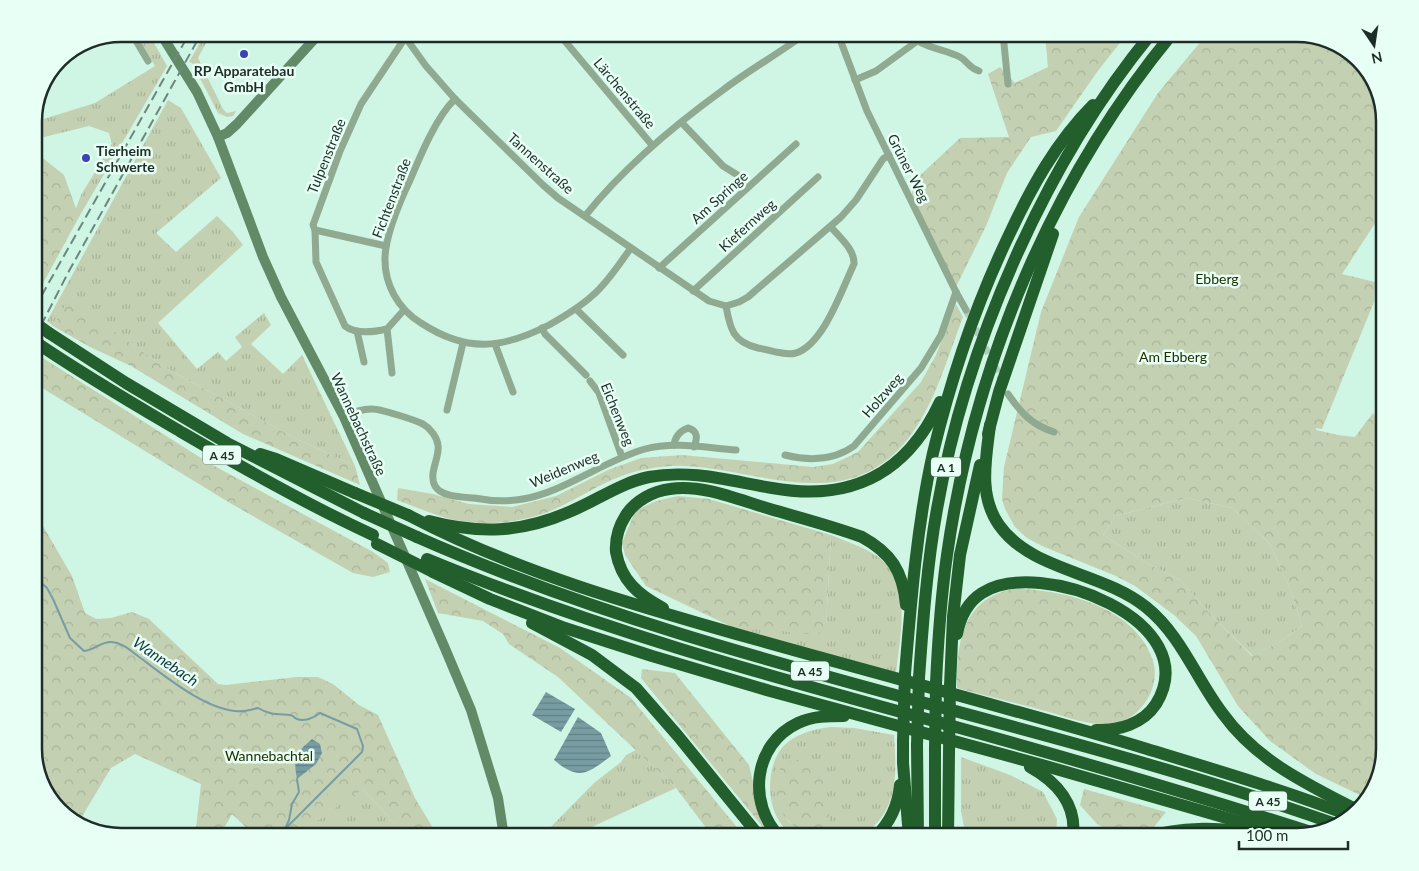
<svg xmlns="http://www.w3.org/2000/svg" width="1419" height="871" font-family="Lato,sans-serif">
<style>
.grass{fill:url(#grass-tufts)}
.forest{fill:url(#forest-crowns);fill-rule:evenodd}
.water{fill:url(#water-rules)}
.lines{fill:none;stroke-linecap:round;stroke-linejoin:round}
.stream{stroke:#779da3;stroke-width:2}
.street-tunnel{stroke:#accdbf;stroke-width:7;stroke-dasharray:7 3.5;stroke-linecap:butt}
.street{stroke:#90aa91;stroke-width:7}
.secondary{stroke:#638a66;stroke-width:10}
.highway{stroke:#225f2c;stroke-width:12}
.rail{stroke:#6d877c;stroke-width:2;stroke-dasharray:10 5;stroke-linecap:butt}
.highway-bridge{stroke:#225f2c;stroke-width:12}
.poi-dot{fill:#3944b7;stroke:#e8fff5;stroke-width:2}
.labels{text-anchor:middle;dominant-baseline:central;stroke-width:5;stroke-linejoin:round;paint-order:stroke}
.shield{fill:#e8fff5;stroke:#5b6c65;stroke-width:1}
.shield-label{font-size:12px;font-weight:bold;fill:#1e2d27}
.poi-label{font-size:14px;font-weight:bold;fill:#1e2d27;stroke:#e8fff5}
.street-label{font-size:14px;fill:#1e2d27;stroke:#e8fff5}
.park-label{font-size:14px;fill:#212f00;stroke:#e8fff5}
.water-label{font-size:15px;font-style:italic;fill:#0f363c;stroke:#e8fff5}
.rim{fill:none;stroke:#1e2d27;stroke-width:2.5}
</style>
<defs>
<pattern id="grass-tufts" width="24" height="20" patternUnits="userSpaceOnUse" patternTransform="scale(1.25)"><rect width="24" height="20" fill="#c4d0b2"/><path d="M3 7l-1-3M5 7V3M7 7l1-3M15 17l-1-3M17 17v-4M19 17l1-3" fill="none" stroke="#a8b399"/></pattern>
<pattern id="forest-crowns" width="20" height="18" patternUnits="userSpaceOnUse" patternTransform="scale(1.25)"><rect width="20" height="18" fill="#c4d0b2"/><path d="M2 6a3 3 0 1 1 6 0M12 15a3 3 0 1 1 6 0" fill="none" stroke="#a8b399"/></pattern>
<pattern id="water-rules" width="6" height="5" patternUnits="userSpaceOnUse" patternTransform="scale(1.25)"><rect width="6" height="5" fill="#779da3"/><path d="M0 2.5h6" fill="none" stroke="#618085"/></pattern>
</defs>
<rect width="100%" height="100%" fill="#cff5e5"/>
<g class="grass">
<polygon points="136,34 149,34 167,66 79,217 75,211 81,195 112,144 109,133 89,126 36,139 34,137 34,122 95,103 155,66"/>
<polygon points="205,34 211,34 198,58 223,109 227,113 236,111 233,116 227,117 218,113 192,63 189,62"/>
<polygon points="168,100 181,108 221,178 156,233 176,252 217,216 233,232 243,245 158,323 197,369 218,352 226,361 242,347 235,337 264,313 271,325 251,344 283,374 302,355 355,466 295,438 164,367 69,300 53,326 47,321"/>
<polygon points="1186,498 1233,508 1270,544 1291,591 1302,626 1279,642 1253,656 1216,620 1180,580 1147,563 1103,535 1115,516"/>
<path d="M831,535C845,541 864,547 877,556C913,582 900,635 896,673L730,626H826Z"/>
<path d="M831,727L854,728L894,735C896,768 899,801 874,826C870,830 865,836 859,837C849,839 837,837 828,837L831,832L778,801L788,821L807,837C765,837 759,764 788,742C801,732 816,729 831,727Z"/>
<polygon points="237,744 363,789 407,837 303,837 299,834"/>
<polygon points="636,750 676,788 579,833 563,837 536,837 543,835 594,783 621,762 626,755"/>
<polygon points="961,757 1010,775 1043,792 1057,819 1056,837 966,837 961,811"/>
</g>
<g class="forest">
<polygon points="1045,34 1127,34 1097,72 1056,131 1031,137 1007,173 986,226 956,287 912,195 913,182 960,138 1009,137 988,74 1000,67 1015,83 1048,67"/>
<path d="M1207,34H1298L1342,46L1373,77L1385,116V208L1342,274L1375,282L1374,302L1322,429L1316,428V430L1338,435L1355,437L1373,413L1385,428V750L1373,794L1368,799L1316,774L1270,741L1238,706L1196,636L1174,615L1135,586L1116,576L1042,546L1027,538L1015,527L1005,509L1002,499L1004,467L1041,312L1079,217L1158,93ZM1186,498L1233,508L1270,544L1291,591L1302,626L1279,642L1252,656L1216,620L1180,580L1147,563L1103,535L1115,516Z"/>
<polygon points="34,151 64,175 79,217 34,300"/>
<polygon points="69,299 164,367 295,438 355,466 360,485 243,434 131,366 90,347 53,326"/>
<path d="M956,304L963,317C942,371 926,442 870,471C813,500 744,468 684,466C661,465 636,470 614,479C588,490 564,508 536,516C508,524 475,526 446,518C430,513 413,506 397,500L398,488L433,494L469,504L512,507L556,496L608,470L641,458L682,455L813,467L833,464L858,452L921,382L936,355Z"/>
<polygon points="35,353 209,463 373,552 388,563 390,572 373,577 353,573 230,503 34,383"/>
<polygon points="678,496 709,499 831,535 826,626 817,635 730,626 646,586 625,555 622,543 635,511 656,501"/>
<polygon points="34,520 43,526 72,576 85,613 96,619 111,618 132,612 149,619 218,684 226,685 297,677 318,677 333,684 359,705 378,715 415,798 436,833 443,837 407,837 363,789 347,800 333,783 325,791 338,806 299,834 303,837 256,837 232,814 219,837 195,837 201,784 135,754 111,768 77,825 46,794 34,755"/>
<polygon points="425,579 560,648 631,698 745,837 713,837 676,788 558,677 509,644 503,634 483,621 438,613"/>
<path d="M1014,589C1063,589 1134,607 1152,658C1157,671 1155,686 1148,698C1141,711 1127,722 1112,724C1091,726 1069,718 1049,712C1019,704 988,696 957,688C956,644 963,597 1014,589Z"/>
<polygon points="642,669 675,673 749,765 761,816 776,837 771,837 641,678"/>
<path d="M802,759L824,768L831,832L828,837H807C791,825 772,807 775,785C776,777 780,769 783,762Z"/>
<polygon points="1084,789 1166,812 1154,827 1126,837 1120,837 1097,824 1080,805"/>
</g>
<g class="water">
<polygon points="546,692 575,709 561,732 532,715"/>
<path d="M578,717L601,733L611,756C587,774 579,781 554,760Z"/>
<path d="M312,739L320,744L322,753L316,764L297,779C293,757 295,754 312,739Z"/>
</g>
<g class="lines">
<g class="stream">
<path d="M34,572L37,579L47,588L53,599L70,638L84,651C95,650 101,641 112,642C124,643 133,653 142,659C166,677 211,714 243,711C248,711 253,709 258,708C270,715 276,714 290,715C295,716 292,717 297,719C304,722 314,718 320,713L357,729L363,746L362,752L282,832L287,837"/>
<polyline points="285,829 289,820 292,804 299,792 297,779"/>
</g>
<polyline class="street-tunnel" points="966,310 1003,382"/>
<g class="street">
<polyline points="132,34 148,61"/>
<polyline points="403,34 426,66 455,99 543,185 558,198 709,301 726,306 739,302 748,297 841,217 856,200 883,159 889,155"/>
<polyline points="559,34 652,145"/>
<polyline points="838,34 867,111 956,292 966,310"/>
<polyline points="1003,34 1008,84"/>
<path d="M918,41C931,49 947,50 960,57C969,62 967,67 979,71"/>
<polyline points="855,80 876,71 927,34"/>
<path d="M455,99C437,116 421,154 411,178C401,199 386,234 385,257C384,284 398,309 421,323C467,353 502,349 549,325C565,316 580,307 593,295C608,282 619,264 631,248"/>
<polyline points="682,123 723,166 739,176"/>
<path d="M585,216C624,167 672,127 723,90C749,70 778,54 805,34"/>
<path d="M315,230L316,262L345,326C355,334 374,332 387,329L404,310"/>
<polyline points="386,246 315,230 313,225 340,151 361,104 405,38 410,34"/>
<polyline points="659,268 796,144"/>
<polyline points="693,291 818,177"/>
<path d="M726,306C730,329 733,342 758,348C770,350 785,356 796,353C824,344 842,289 854,264C855,250 840,238 831,227"/>
<polyline points="576,309 623,355"/>
<polyline points="542,328 545,334 586,375"/>
<polyline points="387,329 392,373"/>
<polyline points="357,331 364,362"/>
<polyline points="495,344 513,392"/>
<polyline points="590,381 599,393 622,457"/>
<path d="M1008,394C1021,413 1032,425 1054,432"/>
<polyline points="447,410 463,343"/>
<path d="M344,417C353,412 362,409 372,409C381,409 415,420 423,424C430,428 437,437 438,445C440,458 428,473 435,486C441,497 463,497 474,498C490,501 506,502 523,499C564,492 603,461 645,449C674,441 707,448 736,450"/>
<path d="M674,445C675,437 680,431 688,428C699,431 697,439 694,447"/>
<path d="M785,455C809,461 833,461 854,446L921,368L941,335L956,292"/>
</g>
<g class="secondary">
<polyline points="161,34 197,92 218,137 263,257 281,297 344,417 444,646 471,710 498,798 504,837"/>
<polyline points="218,137 227,133 237,124 319,34"/>
</g>
<g class="highway">
<polyline points="49,333 126,383 227,443 364,513"/>
<path d="M34,341C82,374 132,403 183,433C245,469 308,505 373,535"/>
<path d="M990,425C986,459 978,495 999,525C1031,571 1103,572 1146,607C1182,636 1196,679 1223,714C1257,761 1307,784 1357,810"/>
<polyline points="988,434 999,392 1053,234"/>
<polyline points="260,454 276,459 355,493"/>
<path d="M408,515C516,572 637,606 754,639C885,676 1017,710 1147,749C1216,770 1284,790 1351,816"/>
<path d="M429,521C479,534 521,533 569,512C596,501 620,483 649,477C691,469 730,481 772,488C850,502 906,475 940,402"/>
<path d="M417,537C713,668 1037,717 1341,826"/>
<path d="M427,559C598,630 777,678 956,727C1076,760 1195,795 1314,833"/>
<polyline points="433,572 490,599 565,628 652,656 770,691 1042,765 1293,837"/>
<path d="M663,608C638,595 621,580 616,552C615,539 619,526 626,515C635,501 653,491 670,489C703,484 739,500 770,509C801,518 832,526 862,537C891,553 903,571 906,605"/>
<polyline points="532,623 592,655 636,688 678,736 760,837"/>
<path d="M957,634C960,618 968,602 982,593C1039,556 1207,621 1156,704C1143,724 1118,731 1096,730"/>
<path d="M905,674C911,601 917,525 933,453C951,378 976,304 1009,235C1031,188 1056,142 1093,105"/>
<path d="M919,678C923,621 927,565 937,509C966,345 1045,163 1151,34"/>
<path d="M936,683C938,640 941,597 947,555C974,366 1051,181 1172,34"/>
<polyline points="950,686 953,617 960,555 980,465"/>
<polyline points="903,741 903,763 909,837"/>
<polyline points="917,745 918,837"/>
<polyline points="935,749 935,837"/>
<path d="M1030,767C1057,782 1077,805 1073,837"/>
<path d="M780,837C747,804 753,744 798,723C813,716 828,716 844,716"/>
<path d="M875,837C890,823 898,805 900,785"/>
<polyline points="948,837 949,753"/>
<path d="M1145,837C1184,826 1214,828 1253,832"/>
</g>
<g class="rail">
<polyline points="34,309 189,34"/>
<polyline points="34,339 69,271 201,34"/>
</g>
<g class="highway-bridge">
<polyline points="34,322 49,333"/>
<polyline points="355,493 408,515"/>
<polyline points="364,513 417,537"/>
<polyline points="377,544 433,572"/>
<polyline points="903,741 905,674"/>
<polyline points="917,745 919,678"/>
<polyline points="935,749 936,683"/>
<polyline points="949,753 950,686"/>
</g>
</g>
<g class="poi-dot">
<circle cx="244" cy="54" r="5"/>
<circle cx="86" cy="158" r="5"/>
</g>
<g class="labels">
<g class="shield">
<rect x="203" y="445.5" width="38" height="19" rx="4"/>
<rect x="931" y="457.5" width="30" height="19" rx="4"/>
<rect x="791" y="661.5" width="38" height="19" rx="4"/>
<rect x="1249" y="791.5" width="38" height="19" rx="4"/>
</g>
<g class="shield-label">
<text x="222" y="455">A 45</text>
<text x="946" y="467">A 1</text>
<text x="810" y="671">A 45</text>
<text x="1268" y="801">A 45</text>
</g>
<g class="poi-label">
<text x="244" y="70">RP Apparatebau<tspan x="244" dy="16">GmbH</tspan></text>
<text x="96" y="150" text-anchor="start">Tierheim<tspan x="96" dy="16">Schwerte</tspan></text>
</g>
<g class="street-label">
<text transform="translate(625 93) rotate(50)">Lärchenstraße</text>
<text transform="translate(326 156) rotate(-68)">Tulpenstraße</text>
<text transform="translate(541 163) rotate(42)">Tannenstraße</text>
<text transform="translate(909 168) rotate(63)">Grüner Weg</text>
<text transform="translate(719 197) rotate(-42)">Am Springe</text>
<text transform="translate(391 198) rotate(-69)">Fichtenstraße</text>
<text transform="translate(747 225) rotate(-42)">Kiefernweg</text>
<text transform="translate(882 395) rotate(-49)">Holzweg</text>
<text transform="translate(618 414) rotate(68)">Eichenweg</text>
<text transform="translate(359 424) rotate(65)">Wannebachstraße</text>
<text transform="translate(564 469) rotate(-23)">Weidenweg</text>
</g>
<g class="park-label">
<text x="1217" y="278">Ebberg</text>
<text x="1173" y="356">Am Ebberg</text>
<text x="269" y="755">Wannebachtal</text>
</g>
<g class="water-label">
<text transform="translate(166 661) rotate(34)">Wannebach</text>
</g>
</g>
<path d="M0 0H1419V871H0ZM121 42H1297A79 79 0 0 1 1376 121V749A79 79 0 0 1 1297 828H121A79 79 0 0 1 42 749V121A79 79 0 0 1 121 42Z" fill="#e8fff5" fill-rule="evenodd"/>
<path class="rim" d="M121 42H1297A79 79 0 0 1 1376 121V749A79 79 0 0 1 1297 828H121A79 79 0 0 1 42 749V121A79 79 0 0 1 121 42Z"/>
<g transform="translate(1374 45) rotate(167)" stroke="#e8fff5" stroke-width="4" paint-order="stroke">
<path d="M0-4L9 19L0 12L-9 19Z" fill="#1e2d27"/>
<text y="-8" font-size="14" font-weight="bold" text-anchor="middle" fill="#1e2d27">N</text>
</g>
<path d="M1239 841v8h109v-8" fill="none" stroke="#1e2d27" stroke-width="2.5"/>
<text x="1246" y="841" font-size="15" fill="#1e2d27" stroke="#e8fff5" stroke-width="4" paint-order="stroke">100 m</text>
</svg>
